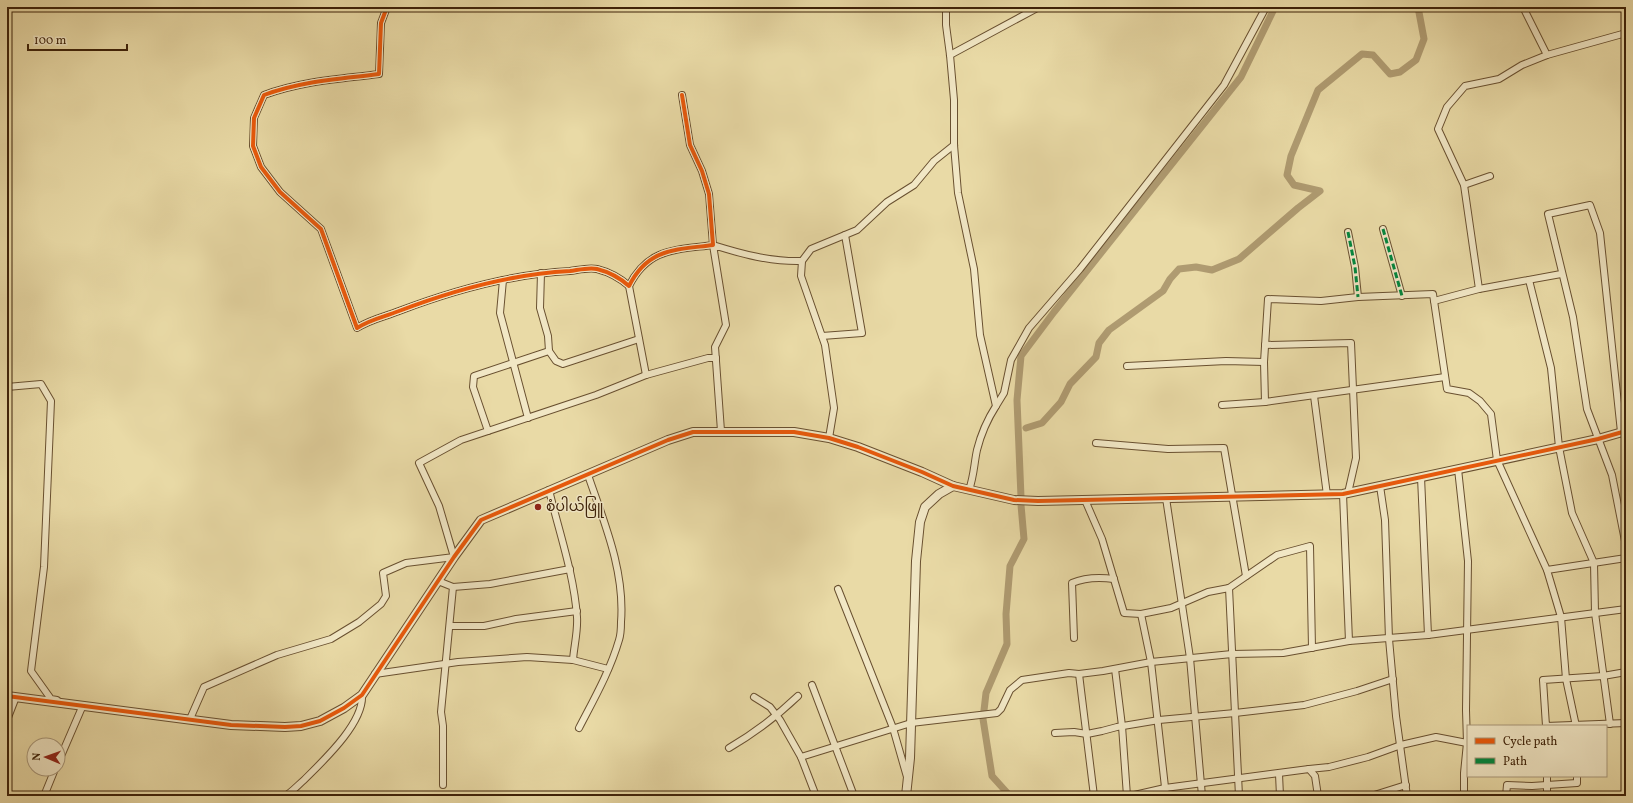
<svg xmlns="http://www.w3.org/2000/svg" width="1633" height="803" font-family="Vollkorn,'Noto Sans Myanmar',serif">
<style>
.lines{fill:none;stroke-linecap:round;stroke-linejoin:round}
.canal{stroke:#af9b71;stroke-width:7}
.minor-casing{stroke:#695030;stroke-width:8}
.tertiary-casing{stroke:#695030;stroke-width:10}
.minor{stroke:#f1e7c5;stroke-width:6}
.tertiary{stroke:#f1e7c5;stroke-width:8}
.quiet{stroke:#00873e;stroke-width:3;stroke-dasharray:6 3;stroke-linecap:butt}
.cycleway-casing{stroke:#f1e7c5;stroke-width:6}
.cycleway{stroke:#e8590c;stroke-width:4}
.poi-dot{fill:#8f2418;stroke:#f1e7c5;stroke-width:1.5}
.labels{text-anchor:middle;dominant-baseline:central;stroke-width:3;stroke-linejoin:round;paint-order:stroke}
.poi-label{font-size:14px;fill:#3e2209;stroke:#f1e7c5;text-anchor:start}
</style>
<rect width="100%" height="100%" fill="#e9daa6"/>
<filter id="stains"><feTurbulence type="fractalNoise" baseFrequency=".005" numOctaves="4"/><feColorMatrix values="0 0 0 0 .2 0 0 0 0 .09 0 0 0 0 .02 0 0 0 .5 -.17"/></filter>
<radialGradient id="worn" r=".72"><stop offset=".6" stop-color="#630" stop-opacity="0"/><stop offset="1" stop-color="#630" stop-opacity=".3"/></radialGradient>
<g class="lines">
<g class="canal">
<polyline points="1026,428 1042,423 1061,402 1070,384 1096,357 1099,343 1109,330 1163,291 1170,279 1179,269 1196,267 1212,270 1239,259 1298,208 1320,191 1294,185 1287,175 1291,156 1318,90 1362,54 1373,55 1390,74 1400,72 1416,60 1424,39 1418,7"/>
<polyline points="1021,497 1017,400 1021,356 1054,312 1241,77 1275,7"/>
<polyline points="1010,796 992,776 983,719 986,693 1007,644 1006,614 1010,566 1024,539 1021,505"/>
</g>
<g class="minor-casing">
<g id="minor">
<path d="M387,7L381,23L379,74C340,79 301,81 264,95L254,118L253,146L261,167L280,192L321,229L357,328C371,319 384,317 399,311C454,290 511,274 570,271C578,270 589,267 597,269C609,272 620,278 629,286C648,248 675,250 713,245L709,194L702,171L690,145L682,95"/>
<path d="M946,7V25L950,55L954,100V145L958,193L974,269L980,335L996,406C987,420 981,434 977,450C974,464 974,476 969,490"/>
<polyline points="1523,7 1547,55"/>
<polyline points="950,55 1039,7"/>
<polyline points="1464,185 1490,176"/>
<polyline points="1383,229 1402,296"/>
<polyline points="1348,232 1355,267 1358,297"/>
<polyline points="503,280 500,313 528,418"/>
<polyline points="1529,280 1551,368 1559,447 1572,513 1594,563 1595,613 1610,724"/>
<polyline points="629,286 646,375"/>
<polyline points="1479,289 1464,185 1438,129 1447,107 1465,86 1499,79 1522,65 1547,55 1626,33"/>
<polyline points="1434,301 1479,289 1561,274"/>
<polyline points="822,336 862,333 845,235"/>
<polyline points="1265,345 1351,343 1356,458 1348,493"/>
<polyline points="549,351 556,361 563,364 639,339"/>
<polyline points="1127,366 1226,361 1264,362"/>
<polyline points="7,387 41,384 51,401 44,567 31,671 51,699 57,700"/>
<polyline points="1314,396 1327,495"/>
<polyline points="1265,402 1264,362 1268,299 1321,301 1358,297 1433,294 1447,389 1469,393 1480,401 1491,414 1497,460 1547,570 1626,558"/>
<polyline points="1222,405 1265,402 1445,377"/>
<polyline points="996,406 1004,393 1011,360 1029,328 1080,269 1224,85 1266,7"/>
<polyline points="488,431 473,387 474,376 549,351 548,336 540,308 541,273"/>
<path d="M721,431L715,347L726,325L713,245C742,254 771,262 802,261"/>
<polyline points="1621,432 1600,233 1590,205 1548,214 1573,317 1587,409 1612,475 1626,546"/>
<polyline points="829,438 834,408 825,345 801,276 802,261 811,249 857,230 887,202 914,185 934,161 954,145"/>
<polyline points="1096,443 1168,449 1224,448 1246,576"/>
<polyline points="1458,469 1468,561 1466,710 1467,743 1464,773 1464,796"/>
<polyline points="1421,477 1428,635"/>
<polyline points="1380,486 1385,520 1389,639 1396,716 1407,796"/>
<path d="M549,490C559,532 574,574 577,617C578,631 574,646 573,660"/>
<polyline points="1343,494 1349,641"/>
<polyline points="1166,498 1190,658 1202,796"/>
<polyline points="1085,500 1102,539 1124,613 1141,614 1171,608 1208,592 1229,588 1277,555 1310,546 1312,648"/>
<polyline points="1547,570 1561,617 1566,679 1576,726"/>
<polyline points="438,581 453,587 441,712 443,726 443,785"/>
<polyline points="453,587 490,584 570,569"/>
<polyline points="1229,588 1239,796"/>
<polyline points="838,589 893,728 907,777"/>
<polyline points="1141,614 1151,662 1166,796"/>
<polyline points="450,626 484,626 516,619 577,611"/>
<path d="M1074,638L1072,583C1086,577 1099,577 1114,579"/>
<polyline points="1115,669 1122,726 1127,796"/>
<polyline points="1626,672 1603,676 1543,680 1546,726 1626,723"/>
<polyline points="375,674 458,662 527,657 573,660 608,669"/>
<polyline points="1079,674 1094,796"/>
<polyline points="812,685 854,796"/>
<polyline points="754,697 770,707 780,720 801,757 816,796"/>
<polyline points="190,719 204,687 277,655 331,639 359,622 381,604 386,596 383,573 406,563 454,557 439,506 419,463 461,440 596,395 646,375 708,358 716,358"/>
<polyline points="7,720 16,697"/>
<path d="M579,728C594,699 610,671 619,640C621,634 621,628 621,622C625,571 604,522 588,475"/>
<polyline points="1055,733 1074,732 1087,734 1102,731 1117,727 1159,720 1235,713 1304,705 1357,691 1393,679"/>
<path d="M729,748C756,732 775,718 798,696"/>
<polyline points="801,757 911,723 997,713 1001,709 1010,690 1022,680 1069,673 1079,674 1103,671 1151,662 1232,654 1283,653 1349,641 1428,635 1626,609"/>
<polyline points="58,763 83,705 81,705"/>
<polyline points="1309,769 1329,767 1368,757 1401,745 1436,737 1467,743"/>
<polyline points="1279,774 1280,796"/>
<polyline points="1547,776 1547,796"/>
<polyline points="44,796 55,769"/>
<path d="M285,796C292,792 298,785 304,780C323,761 364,723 362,695"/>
<polyline points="1130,796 1165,788 1309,769 1315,776 1318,796"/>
<polyline points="1371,796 1406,785"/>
<polyline points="1506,796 1507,785 1532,786 1577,783 1577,776"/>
</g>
</g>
<g class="tertiary-casing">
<g id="tertiary">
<polyline points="7,696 231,725 285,727 301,726 320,721 344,708 362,695 454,557 481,520 668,440 693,432 794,432 829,438 858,447 922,472 953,486 1014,500 1038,501 1343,494 1598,439 1626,431"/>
<polyline points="906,796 910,758 916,561 920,522 925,507 939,494 953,486"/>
</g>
</g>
<use href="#minor" class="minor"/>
<use href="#tertiary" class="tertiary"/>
<g class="quiet">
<polyline points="1383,229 1402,296"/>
<polyline points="1348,232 1355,267 1358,297"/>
</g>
<g class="cycleway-casing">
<g id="cycleway">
<path d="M387,7L381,23L379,74C340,79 301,81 264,95L254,118L253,146L261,167L280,192L321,229L357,328C371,319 384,317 399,311C454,290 511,274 570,271C578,270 589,267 597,269C609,272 620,278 629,286C648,248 675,250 713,245L709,194L702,171L690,145L682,95"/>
<polyline points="7,696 231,725 285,727 301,726 320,721 344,708 362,695 454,557 481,520 668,440 693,432 794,432 829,438 858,447 922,472 953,486 1014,500 1038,501 1343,494 1598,439 1626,431"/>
</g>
</g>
<use href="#cycleway" class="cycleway"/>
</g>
<circle class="poi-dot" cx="538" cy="507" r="4"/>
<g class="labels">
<g class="poi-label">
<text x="546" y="507">စံပါယ်ဖြူ</text>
</g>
</g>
<rect width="1633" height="803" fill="none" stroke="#e9daa6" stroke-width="24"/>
<rect x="8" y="8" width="1617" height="787" fill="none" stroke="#3e2209" stroke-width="2"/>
<rect x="12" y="12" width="1609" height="779" fill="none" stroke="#3e2209"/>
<rect x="1467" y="725" width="140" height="52" fill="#f1e7c5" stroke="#a9987a"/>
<rect x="1475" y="738" width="20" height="6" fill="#e8590c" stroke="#a9987a"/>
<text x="1503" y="745" font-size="12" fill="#3e2209">Cycle path</text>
<rect x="1475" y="758" width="20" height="6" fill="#00873e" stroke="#a9987a"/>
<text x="1503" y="765" font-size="12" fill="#3e2209">Path</text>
<g transform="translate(46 757) rotate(272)"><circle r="19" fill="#f1e7c5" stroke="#a9987a"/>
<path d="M0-3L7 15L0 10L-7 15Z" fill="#8f2418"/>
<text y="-6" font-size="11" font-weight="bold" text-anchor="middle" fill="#3e2209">N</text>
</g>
<path d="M28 44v6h99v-6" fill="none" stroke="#3e2209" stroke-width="2"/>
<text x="34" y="44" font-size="12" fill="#3e2209" stroke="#f1e7c5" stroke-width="3" paint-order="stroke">100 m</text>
<rect width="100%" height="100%" filter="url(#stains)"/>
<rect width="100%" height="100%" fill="url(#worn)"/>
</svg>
